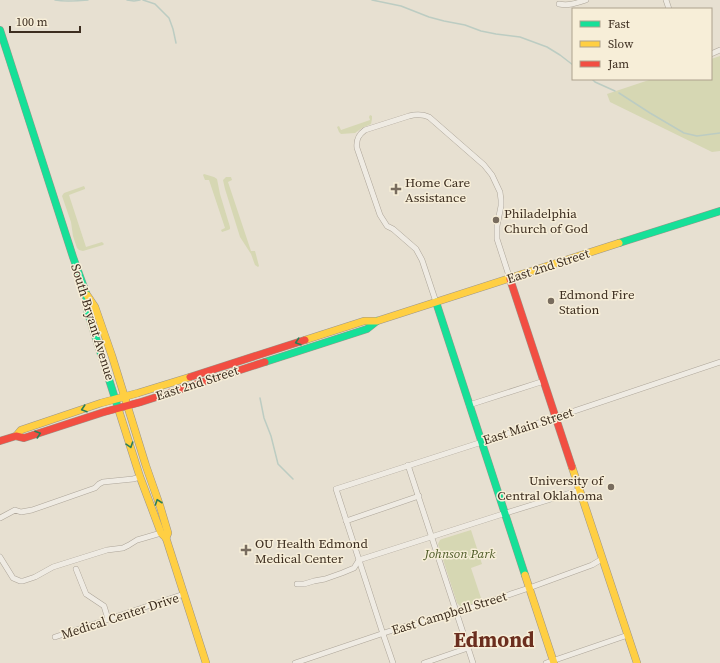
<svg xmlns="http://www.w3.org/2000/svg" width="720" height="663" font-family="'Source Serif 4',serif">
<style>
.green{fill:#d6d7b3}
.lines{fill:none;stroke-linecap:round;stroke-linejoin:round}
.stream{stroke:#bcccc2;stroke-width:1.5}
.street-casing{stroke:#ada599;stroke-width:6}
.fast-casing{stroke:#9c958a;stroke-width:8}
.slow-casing{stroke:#9c958a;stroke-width:8}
.jam-casing{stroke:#9c958a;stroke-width:8}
.street{stroke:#efebe3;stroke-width:5}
.fast{stroke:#16e098;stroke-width:7}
.slow{stroke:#ffcf43;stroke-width:7}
.jam{stroke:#f24e42;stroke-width:7}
.oneway{stroke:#2b7e56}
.poi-dot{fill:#786c5e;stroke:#f7eed8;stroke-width:1.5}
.labels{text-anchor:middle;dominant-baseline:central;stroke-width:3;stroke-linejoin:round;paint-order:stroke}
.poi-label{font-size:13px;fill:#3d2e20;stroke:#f7eed8;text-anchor:start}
.street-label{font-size:13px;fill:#3d2e20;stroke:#f7eed8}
.park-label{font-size:13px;font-style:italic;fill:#4d5a26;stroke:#f7eed8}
.town-label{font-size:21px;font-weight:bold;fill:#6b2e1e;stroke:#f7eed8}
</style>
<rect width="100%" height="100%" fill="#e7e0d1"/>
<g class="green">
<polygon points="720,56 720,151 712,152 610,102 607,94 652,79 711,79 711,59"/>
<polygon points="370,115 372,116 372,119 371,124 362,128 355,133 341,134 339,132 337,127 339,126 341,130 370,120 369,117"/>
<polygon points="204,174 214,177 217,179 220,194 230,227 230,229 228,230 222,232 221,230 225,228 209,180 205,180 203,175"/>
<polygon points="226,177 231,177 232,180 228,182 251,251 255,251 259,266 258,267 255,265 251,254 240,237 225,189 223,180"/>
<polygon points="84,186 85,188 85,189 69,195 86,247 102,242 104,244 103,245 83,251 79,250 77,248 73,236 71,222 62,196 64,193"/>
<polygon points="471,530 482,564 471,568 482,601 462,607 460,606 457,603 438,544 440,540 442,539"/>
</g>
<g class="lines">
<g class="stream">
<path d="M55,0C66,2 77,1 88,0"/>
<polyline points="127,0 134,1 140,0"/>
<polyline points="143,0 155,4 169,18 173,29 176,43"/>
<polyline points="372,0 401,6 429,17 444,21 465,25 481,31 496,34 520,37 547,47 560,55 573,65"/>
<polyline points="592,79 595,82 615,91"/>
<polyline points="619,93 650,113 684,133 697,136 720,133"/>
<polyline points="260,398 264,418 271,436 278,464 293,479"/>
</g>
<g class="street-casing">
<g id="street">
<polyline points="666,0 669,9"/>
<path d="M559,4C569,6 577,3 586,0"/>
<polyline points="711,54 720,50"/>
<path d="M436,302L422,260L416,249L393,229L387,226L380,215L357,148C356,140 358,135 365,130L409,116C417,114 422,114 429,117L484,165L492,175L500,192L501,200V206L497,226V239L510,279"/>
<polyline points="469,405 544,381"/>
<polyline points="408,465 473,663"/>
<polyline points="0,518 15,510 21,512 32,510 95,488 99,484 103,482 133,479 140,477"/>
<polyline points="346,521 419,496"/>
<polyline points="0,557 13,578 20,581 23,581 35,577 53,567 107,550 123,548 129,545 137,540 144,538 161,533"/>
<polyline points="76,569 86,594 104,606 108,619"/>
<polyline points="297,584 304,584 314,581 325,579 342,573 354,568 359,560 506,513 580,490"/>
<polyline points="55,637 184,594"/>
<polyline points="295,663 393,630 457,612 529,588 592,565 602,559"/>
<polyline points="393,663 383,634 336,489 482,442 720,362"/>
<polyline points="424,663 468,648"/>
<polyline points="546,663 628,635"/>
</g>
</g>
<g class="fast-casing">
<g id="fast">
<polyline points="0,30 73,257 86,293 87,310 119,411"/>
<polyline points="619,243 720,211"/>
<polyline points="436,302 525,575"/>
<polyline points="265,362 367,329 377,321"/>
</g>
</g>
<g class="slow-casing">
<g id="slow">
<polyline points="87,295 95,307 112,356 146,466 160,506 168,533 166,538"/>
<polyline points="305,340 364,321 377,321 619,243"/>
<polyline points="119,411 140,477 161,533 166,538 206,663"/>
<polyline points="16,436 21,430 101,403 138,393 190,377"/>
<polyline points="572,467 637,663"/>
<polyline points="525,575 554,663"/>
</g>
</g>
<g class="jam-casing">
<g id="jam">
<polyline points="510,279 572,467"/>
<polyline points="190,377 305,340"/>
<polyline points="0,441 16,436 24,438 104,412 141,402 265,362"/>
</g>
</g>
<use href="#street" class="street"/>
<use href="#fast" class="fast"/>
<use href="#slow" class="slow"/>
<use href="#jam" class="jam"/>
</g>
<defs><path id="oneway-chevron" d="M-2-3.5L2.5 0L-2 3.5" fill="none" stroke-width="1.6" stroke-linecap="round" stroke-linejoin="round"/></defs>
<g class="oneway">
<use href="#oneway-chevron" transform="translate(298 342) rotate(162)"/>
<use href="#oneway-chevron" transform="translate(84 409) rotate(162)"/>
<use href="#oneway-chevron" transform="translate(38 434) rotate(-19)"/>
<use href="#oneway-chevron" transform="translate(130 445) rotate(72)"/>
<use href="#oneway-chevron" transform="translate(158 502) rotate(-109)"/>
</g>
<g class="poi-dot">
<path d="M394 183h4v4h4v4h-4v4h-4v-4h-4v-4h4z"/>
<circle cx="496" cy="220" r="4"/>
<circle cx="551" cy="301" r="4"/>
<circle cx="611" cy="487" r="4"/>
<path d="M244 544h4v4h4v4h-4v4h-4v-4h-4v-4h4z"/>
</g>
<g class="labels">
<g class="poi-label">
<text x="405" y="182">Home Care<tspan x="405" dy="15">Assistance</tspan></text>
<text x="504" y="213">Philadelphia<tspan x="504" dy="15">Church of God</tspan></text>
<text x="559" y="294">Edmond Fire<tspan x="559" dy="15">Station</tspan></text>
<text x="603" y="480" text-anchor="end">University of<tspan x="603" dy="15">Central Oklahoma</tspan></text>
<text x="255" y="543">OU Health Edmond<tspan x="255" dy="15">Medical Center</tspan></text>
</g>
<g class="street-label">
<text transform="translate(548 266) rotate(-18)">East 2nd Street</text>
<text transform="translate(93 322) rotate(73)">South Bryant Avenue</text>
<text transform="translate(197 383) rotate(-18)">East 2nd Street</text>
<text transform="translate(528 426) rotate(-18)">East Main Street</text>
<text transform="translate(449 613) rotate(-17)">East Campbell Street</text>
<text transform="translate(120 616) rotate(-18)">Medical Center Drive</text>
</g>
<g class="park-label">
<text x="460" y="553">Johnson Park</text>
</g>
<g class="town-label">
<text x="494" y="639">Edmond</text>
</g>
</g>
<rect x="572" y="8" width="140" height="72" fill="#f7eed8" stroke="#ada18e"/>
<rect x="580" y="21" width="20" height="6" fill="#16e098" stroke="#ada18e"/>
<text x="608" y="28" font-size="12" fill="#3d2e20">Fast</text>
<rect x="580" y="41" width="20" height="6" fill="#ffcf43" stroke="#ada18e"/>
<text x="608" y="48" font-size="12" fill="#3d2e20">Slow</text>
<rect x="580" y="61" width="20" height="6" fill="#f24e42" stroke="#ada18e"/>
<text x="608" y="68" font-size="12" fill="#3d2e20">Jam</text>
<path d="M10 26v6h70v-6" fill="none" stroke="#3d2e20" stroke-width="2"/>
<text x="16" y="26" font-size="12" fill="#3d2e20" stroke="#f7eed8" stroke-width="3" paint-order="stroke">100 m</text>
</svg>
